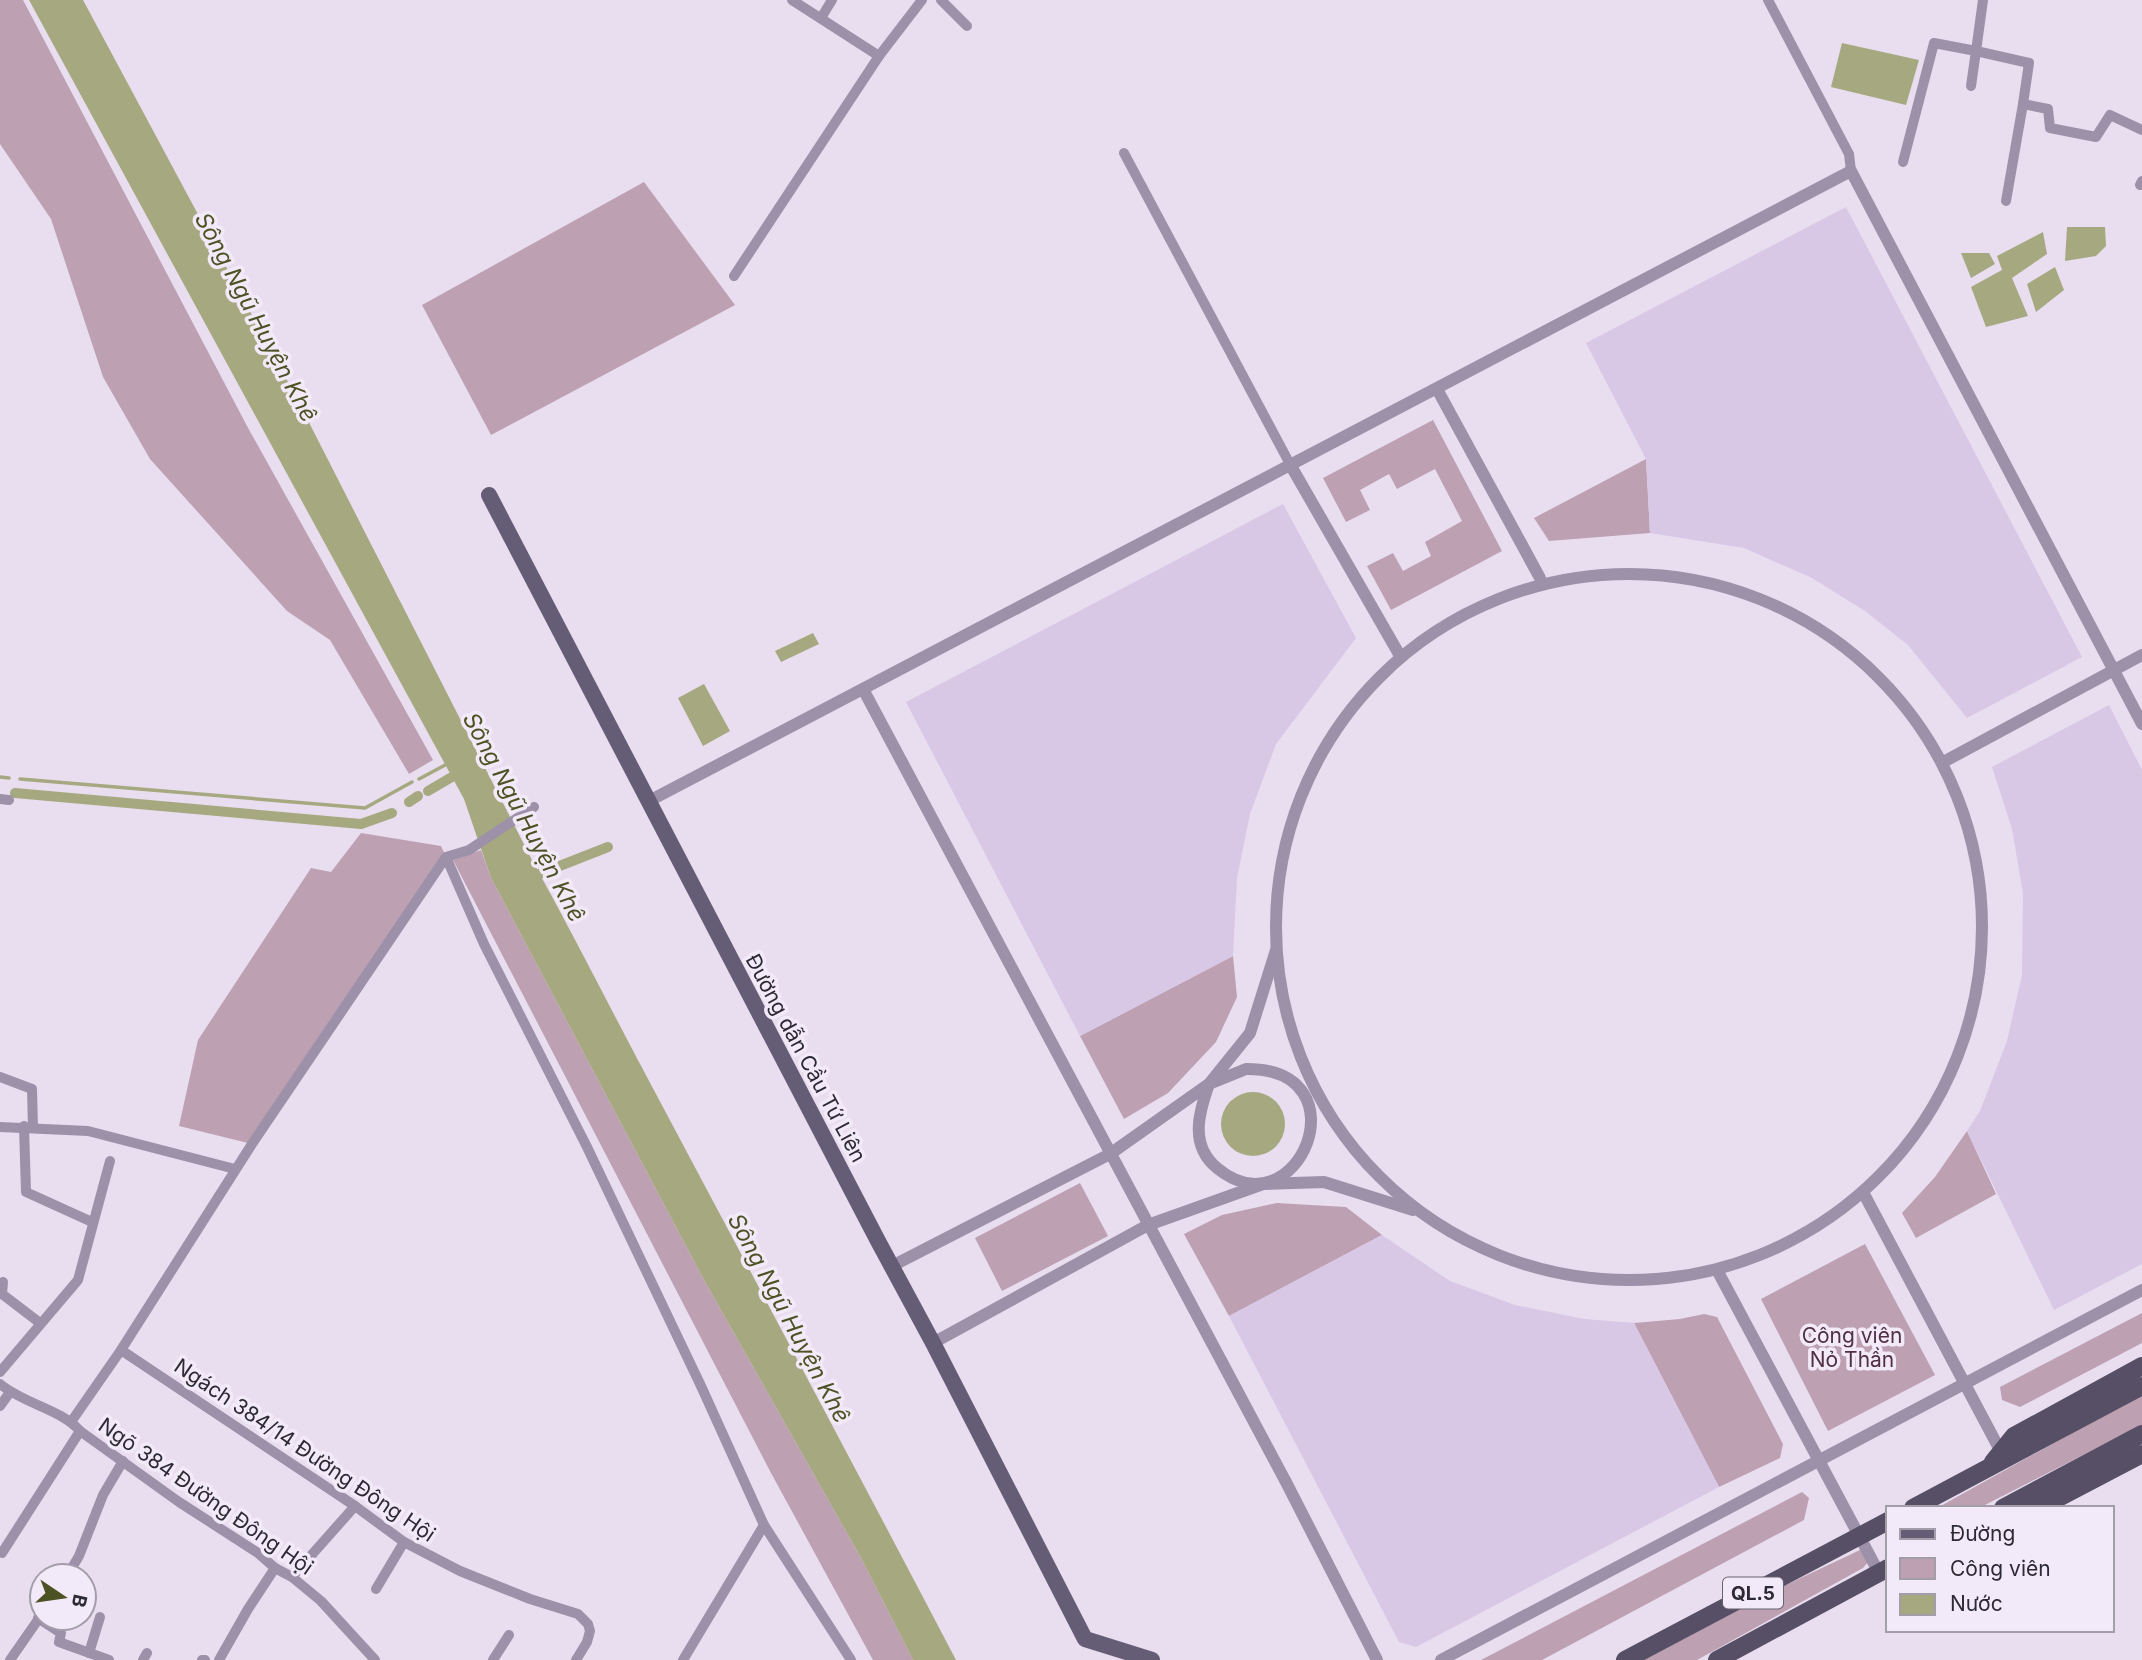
<svg xmlns="http://www.w3.org/2000/svg" width="2142" height="1660" font-family="Inter,sans-serif">
<style>
.green{fill:#bda0b2}
.plaza{fill:#d9c7e6}
.water{fill:#a6a980}
.lines{fill:none;stroke-linecap:round;stroke-linejoin:round}
.stream{stroke:#a6a980;stroke-width:3.5}
.canal{stroke:#a6a980;stroke-width:10}
.minor{stroke:#9c91a9;stroke-width:10}
.tertiary{stroke:#9c91a9;stroke-width:12}
.primary{stroke:#655c75;stroke-width:16}
.trunk{stroke:#564f65;stroke-width:18}
.labels{text-anchor:middle;dominant-baseline:central;stroke-width:7;stroke-linejoin:round;paint-order:stroke}
.shield{fill:#f2eaf8;stroke:#686370;stroke-width:2}
.shield-label{font-size:19px;font-weight:bold;fill:#2d2935}
.street-label{font-size:21px;fill:#2d2935;stroke:#f2eaf8}
.park-label{font-size:21px;fill:#513044;stroke:#f2eaf8}
.water-label{font-size:23px;font-style:italic;fill:#4d5224;stroke:#f2eaf8}
</style>
<rect width="100%" height="100%" fill="#e8def0"/>
<g class="green">
<polygon points="0,0 23,0 247,426 433,760 409,774 330,640 287,611 150,459 103,377 51,219 0,144"/>
<polygon points="644,182 735,305 491,435 422,305"/>
<polygon points="1433,420 1502,551 1391,610 1367,566 1393,553 1403,571 1431,556 1425,542 1462,521 1435,469 1397,489 1389,474 1360,490 1370,510 1346,522 1323,478"/>
<polygon points="1646,459 1650,533 1549,541 1534,518"/>
<polygon points="361,833 441,846 446,857 252,1144 179,1126 198,1040 311,868 331,872"/>
<polygon points="481,850 491,878 704,1280 861,1558 913,1660 873,1660 771,1473 453,860"/>
<polygon points="1233,956 1237,997 1216,1042 1168,1093 1124,1119 1080,1036"/>
<polygon points="1967,1131 1996,1194 1916,1238 1902,1213 1935,1177"/>
<polygon points="1080,1183 1108,1236 1002,1291 975,1238"/>
<polygon points="1277,1203 1346,1207 1382,1235 1229,1316 1184,1234 1222,1215"/>
<polygon points="1865,1244 1935,1375 1828,1431 1761,1299"/>
<polygon points="2142,1313 2142,1343 2020,1407 2002,1400 2000,1387"/>
<polygon points="1704,1314 1717,1317 1783,1444 1780,1458 1719,1487 1634,1323 1680,1319"/>
<polygon points="2142,1394 2142,1425 1979,1508 1937,1508"/>
<polygon points="1802,1492 1809,1498 1804,1520 1542,1660 1481,1660"/>
<polygon points="1860,1550 1868,1562 1863,1568 1697,1660 1640,1660 1733,1610"/>
</g>
<g class="plaza">
<polygon points="1846,207 2082,657 1967,718 1908,645 1865,611 1812,578 1744,548 1650,533 1646,459 1586,343"/>
<polygon points="1283,504 1356,638 1276,744 1250,814 1237,878 1233,956 1080,1036 906,702"/>
<polygon points="2109,705 2142,770 2142,1264 2054,1310 1967,1131 1980,1111 2007,1041 2022,975 2023,893 2012,829 1992,767"/>
<polygon points="1382,1235 1450,1281 1515,1305 1584,1319 1634,1323 1719,1487 1416,1647 1399,1642 1229,1316"/>
</g>
<g class="water">
<path d="M29,0H83L296,397L532,860C575,937 614,1016 656,1094C756,1282 857,1471 956,1660H913L861,1558L704,1280L491,878L464,799Z"/>
<polygon points="1842,43 1919,60 1906,105 1831,87"/>
<polygon points="2067,227 2105,227 2106,246 2096,256 2065,261"/>
<polygon points="2043,232 2047,254 2012,278 2028,316 1986,327 1971,287 2002,270 1997,256"/>
<polygon points="1961,253 1989,253 1995,264 1971,278"/>
<polygon points="2055,267 2064,290 2036,312 2027,284"/>
<polygon points="813,633 819,644 781,662 775,651"/>
<polygon points="704,684 730,731 703,746 678,698"/>
<circle cx="1253" cy="1124" r="32"/>
</g>
<g class="lines">
<g class="stream">
<polyline points="0,777 9,778"/>
<polyline points="20,779 365,808 412,782"/>
<polyline points="419,779 449,763"/>
</g>
<g class="canal">
<polyline points="428,791 462,771"/>
<polyline points="15,793 361,824 392,813"/>
<polyline points="409,802 418,796"/>
<polyline points="529,878 608,847"/>
</g>
<g class="minor">
<polyline points="792,0 879,56"/>
<polyline points="941,0 967,26"/>
<polyline points="1768,0 1849,154 1851,171"/>
<polyline points="1983,0 1976,51 2029,63 2023,104 2048,109 2050,128 2096,137 2110,115 2142,130"/>
<polyline points="821,18 832,0"/>
<polyline points="1124,153 1291,466"/>
<polyline points="1903,162 1934,43 1976,51 1971,86"/>
<polyline points="2140,185 2142,181"/>
<polyline points="2006,201 2023,104"/>
<polyline points="734,276 879,56 922,0"/>
<polyline points="0,799 9,800"/>
<polyline points="446,857 484,944 587,1147 701,1386 764,1525 851,1660"/>
<polyline points="0,1077 32,1089 33,1128"/>
<polyline points="24,1126 26,1192 92,1222"/>
<polyline points="0,1127 88,1131 235,1169"/>
<polyline points="3,1282 2,1294 40,1323"/>
<polyline points="121,1350 355,1506 404,1542 460,1571 530,1599 578,1614 588,1624 590,1631 587,1642 576,1660"/>
<polyline points="0,1372 78,1280 110,1161"/>
<path d="M0,1384C24,1404 61,1409 80,1431L179,1502L258,1553L275,1568L292,1577L321,1601L375,1660"/>
<polyline points="0,1406 10,1392"/>
<polyline points="71,1422 121,1350 252,1144 446,857 469,850 534,807"/>
<polyline points="2,1553 80,1431"/>
<polyline points="67,1576 79,1556 103,1495 123,1461"/>
<polyline points="292,1577 355,1506"/>
<polyline points="376,1589 404,1542"/>
<polyline points="38,1618 61,1633 59,1642 109,1660"/>
<polyline points="89,1653 100,1617"/>
<polyline points="10,1660 42,1614"/>
<polyline points="143,1660 147,1653"/>
<polyline points="202,1660 205,1660"/>
<polyline points="219,1660 248,1609 275,1568"/>
<polyline points="493,1660 509,1635"/>
<polyline points="683,1660 764,1525"/>
</g>
<g class="tertiary">
<polyline points="1437,389 1540,578"/>
<polyline points="1291,466 1399,654"/>
<circle cx="1629" cy="927" r="353"/>
<polyline points="863,689 1287,1484 1377,1660"/>
<polyline points="1947,760 2142,655"/>
<polyline points="649,801 1851,171 2142,724"/>
<path d="M1246,1069C1366,1068 1298,1235 1217,1168C1189,1145 1199,1112 1209,1084Z"/>
<polyline points="1864,1194 2001,1452"/>
<polyline points="892,1266 1110,1154 1209,1084 1250,1033 1276,950"/>
<polyline points="1717,1270 1879,1573"/>
<polyline points="933,1343 1148,1225 1263,1184 1324,1182 1413,1210"/>
<polyline points="1441,1660 2142,1290"/>
</g>
<polyline class="primary" points="489,495 878,1241 933,1343 1085,1639 1152,1660"/>
<g class="trunk">
<polyline points="1993,1462 2014,1436 2142,1366"/>
<polyline points="1913,1508 2142,1386"/>
<polyline points="2003,1508 2142,1434"/>
<polyline points="2034,1508 2041,1507 2142,1454"/>
<polyline points="1625,1660 1888,1521"/>
<polyline points="1717,1660 1888,1568"/>
</g>
</g>
<g class="labels">
<rect class="shield" x="1723" y="1577.5" width="60" height="31" rx="5"/>
<g class="shield-label">
<text x="1753" y="1593">QL.5</text>
</g>
<g class="street-label">
<text transform="translate(806 1058) rotate(62)">Đường dẫn Cầu Tứ Liên</text>
<text transform="translate(305 1450) rotate(34)">Ngách 384/14 Đường Đông Hội</text>
<text transform="translate(206 1496) rotate(35)">Ngõ 384 Đường Đông Hội</text>
</g>
<g class="park-label">
<text x="1852" y="1335">Công viên<tspan x="1852" dy="24">Nỏ Thần</tspan></text>
</g>
<g class="water-label">
<text transform="translate(256 317) rotate(62)">Sông Ngũ Huyện Khê</text>
<text transform="translate(524 817) rotate(62)">Sông Ngũ Huyện Khê</text>
<text transform="translate(789 1318) rotate(62)">Sông Ngũ Huyện Khê</text>
</g>
</g>
<rect x="1886" y="1506" width="228" height="126" fill="#f2eaf8" stroke="#a39daa" stroke-width="2"/>
<rect x="1900" y="1529" width="35" height="10" fill="#655c75" stroke="#a39daa" stroke-width="2"/>
<text x="1950" y="1541" font-size="21" fill="#2d2935">Đường</text>
<rect x="1900" y="1558" width="35" height="21" fill="#bda0b2" stroke="#a39daa" stroke-width="2"/>
<text x="1950" y="1576" font-size="21" fill="#2d2935">Công viên</text>
<rect x="1900" y="1594" width="35" height="21" fill="#a6a980" stroke="#a39daa" stroke-width="2"/>
<text x="1950" y="1611" font-size="21" fill="#2d2935">Nước</text>
<g transform="translate(63 1597) rotate(103)"><circle r="33" fill="#f2eaf8" stroke="#a39daa" stroke-width="2"/>
<path d="M0-5L12 26L0 18L-12 26Z" fill="#4d5224"/>
<text y="-10" font-size="19" font-weight="bold" text-anchor="middle" fill="#2d2935">B</text>
</g>
</svg>
